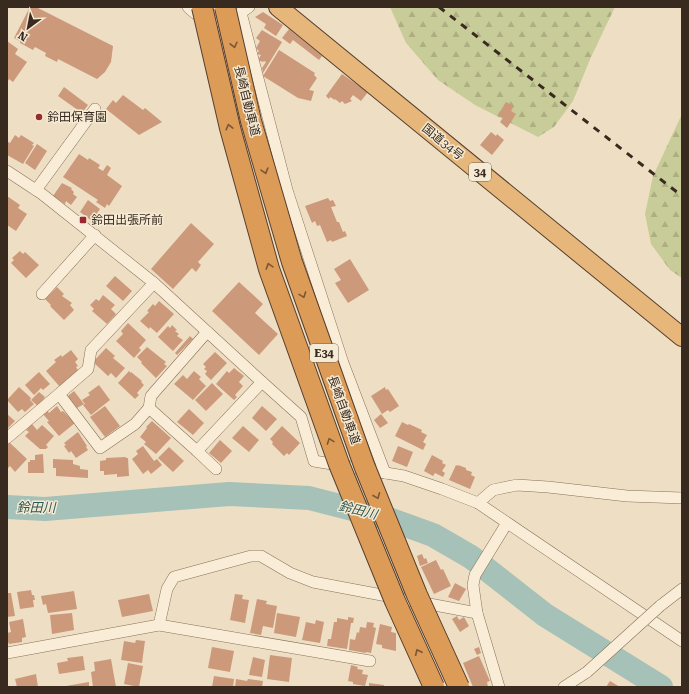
<svg xmlns="http://www.w3.org/2000/svg" width="689" height="694" font-family="'Roboto Serif','Noto Sans JP',serif">
<style>
.forest{fill:url(#forest-firs)}
.lines{fill:none;stroke-linecap:round;stroke-linejoin:round}
.river{stroke:#a6c1b8;stroke-width:24}
.building{fill:#cc997b}
.minor-casing{stroke:#88715b;stroke-width:12}
.trunk-casing{stroke:#563f2f;stroke-width:20}
.minor{stroke:#f9edd8;stroke-width:11}
.trunk{stroke:#e6b67a;stroke-width:18}
.rail{stroke:#392a1f;stroke-width:3;stroke-dasharray:7 7;stroke-linecap:butt}
.minor-bridge-casing{stroke:#88715b;stroke-width:12;stroke-linecap:butt}
.motorway-bridge-casing{stroke:#563f2f;stroke-width:22;stroke-linecap:butt}
.minor-bridge{stroke:#f9edd8;stroke-width:11}
.motorway-bridge{stroke:#dc9b56;stroke-width:20}
.oneway{stroke:#7a5735}
.poi-dot{fill:#972b31;stroke:#f5ead4;stroke-width:1.5}
.labels{text-anchor:middle;dominant-baseline:central;stroke-width:3;stroke-linejoin:round;paint-order:stroke}
.shield{fill:#f5ead4;stroke:#716455;stroke-width:1}
.shield-label{font-size:11px;font-weight:bold;fill:#392a1f}
.street-label{font-size:12px;fill:#392a1f;stroke:#f5ead4}
.poi-label{font-size:12px;fill:#392a1f;stroke:#f5ead4;text-anchor:start}
.water-label{font-size:13px;font-style:italic;fill:#2e5853;stroke:#f5ead4}
</style>
<defs>
<pattern id="forest-firs" width="22" height="20" patternUnits="userSpaceOnUse"><rect width="22" height="20" fill="#c8cc98"/><path d="M5 1l3.5 6h-7zM16 11l3.5 6h-7z" fill="#adaf83"/></pattern>
</defs>
<rect width="100%" height="100%" fill="#eedfc4"/>
<g class="forest">
<polygon points="390,7 615,7 591,57 573,101 554,127 538,137 475,105 438,80 406,43"/>
<polygon points="682,114 682,278 670,270 651,244 645,214 653,176"/>
</g>
<g class="lines">
<polyline class="river" points="7,507 45,509 229,494 309,498 383,517 433,535 471,557 545,615 661,687"/>
</g>
<g class="building">
<polygon points="30,7 36,7 113,46 111,62 105,72 97,79 58,59 57,62 45,56 46,53 35,47 33,50 20,43 20,41 14,38"/>
<polygon points="263,12 283,25 276,36 264,28 266,24 255,17"/>
<polygon points="289,29 322,56 319,60 293,40 290,44 282,38"/>
<polygon points="262,30 282,42 263,73 262,68 266,62 264,61 263,62 258,60 261,55 257,54 259,51 256,48 260,41 256,38"/>
<polygon points="7,41 18,49 15,54 27,62 13,82 9,79 7,83"/>
<polygon points="279,50 315,73 314,75 317,78 309,90 314,91 311,101 298,98 263,76"/>
<polygon points="342,74 368,92 361,101 353,95 350,99 352,101 345,104 342,101 340,103 335,99 335,100 330,97 329,99 326,96"/>
<polygon points="64,87 88,105 82,113 58,96"/>
<polygon points="123,95 143,110 145,108 162,122 139,135 106,109 113,100 116,103"/>
<polygon points="506,102 514,106 511,111 516,114 507,128 500,122 503,118 498,115"/>
<polygon points="491,132 496,136 497,134 504,140 492,155 480,145"/>
<polygon points="15,135 19,138 21,135 34,143 32,145 34,146 23,164 7,155 7,144 8,142 10,143"/>
<polygon points="37,144 47,151 35,170 25,163"/>
<polygon points="79,154 88,160 89,158 100,165 98,168 103,171 107,165 111,168 107,175 122,186 109,206 107,204 105,208 96,202 98,200 63,177"/>
<polygon points="62,183 72,188 71,189 74,192 73,194 77,197 71,205 66,201 65,204 53,196"/>
<polygon points="7,196 20,205 18,208 27,214 16,231 7,225"/>
<polygon points="328,198 330,201 333,200 336,206 331,207 337,222 339,222 343,232 345,231 347,236 332,242 331,240 327,242 320,225 317,226 315,221 312,223 305,206"/>
<polygon points="88,200 100,209 92,221 80,212"/>
<polygon points="191,223 214,244 198,262 201,265 196,272 192,268 173,289 151,269"/>
<polygon points="20,251 23,254 25,252 39,265 26,278 11,263 14,260 12,258"/>
<polygon points="350,259 369,290 348,303 335,283 341,280 334,269"/>
<polygon points="115,276 132,291 123,301 106,286"/>
<polygon points="239,282 263,304 255,313 278,334 259,355 212,311"/>
<polygon points="57,287 64,294 62,296 72,303 70,305 74,310 64,320 50,306 51,305 45,299"/>
<polygon points="103,295 115,305 111,309 116,314 107,324 92,311 94,309 90,305 96,299 99,301"/>
<polygon points="159,301 174,314 157,333 150,327 149,329 140,321 149,312 147,311 153,304 155,306"/>
<polygon points="128,323 146,340 139,348 141,350 134,358 116,341 123,334 121,331"/>
<polygon points="172,325 177,330 175,331 179,334 177,336 183,340 173,351 158,337 168,326 170,328"/>
<polygon points="190,336 193,339 177,355 175,353"/>
<polygon points="147,347 166,362 164,364 167,366 156,378 141,363 142,362 137,357"/>
<polygon points="106,348 115,356 113,358 125,368 116,378 111,373 108,376 93,362"/>
<polygon points="71,350 78,359 75,362 78,366 76,367 79,372 60,387 46,371 56,362 54,360 61,355 62,357"/>
<polygon points="215,352 227,363 211,380 205,374 207,371 204,369 206,367 203,364"/>
<polygon points="234,368 244,376 239,382 243,386 235,395 237,397 234,400 216,384 227,371 229,373"/>
<polygon points="129,371 131,373 131,372 142,381 141,382 144,385 137,393 139,395 135,399 118,383"/>
<polygon points="194,371 201,377 199,379 206,386 193,400 174,384 183,375 187,379"/>
<polygon points="39,372 50,384 43,390 41,388 34,395 25,385"/>
<polygon points="212,383 223,394 206,411 195,400"/>
<polygon points="99,385 110,400 91,415 83,405 85,404 82,400 90,395 88,393"/>
<polygon points="19,387 31,398 30,400 34,404 25,412 22,409 18,412 7,400"/>
<polygon points="385,387 386,390 388,389 399,406 390,412 388,410 382,414 371,396"/>
<polygon points="74,391 84,404 77,408 68,396"/>
<polygon points="39,392 45,397 38,406 31,400"/>
<polygon points="57,406 61,412 63,411 75,423 59,436 47,422 49,421 42,413 47,410 49,413"/>
<polygon points="105,406 120,426 105,437 90,417"/>
<polygon points="262,406 277,419 266,431 252,418"/>
<polygon points="189,409 204,423 193,435 177,422"/>
<polygon points="7,414 15,421 7,429"/>
<polygon points="381,414 388,423 380,428 374,420"/>
<polygon points="152,421 171,438 156,454 144,444 146,442 140,437 147,428 146,427"/>
<polygon points="402,422 408,425 409,424 422,430 421,432 427,435 423,442 426,444 423,450 395,436"/>
<polygon points="32,424 37,430 42,425 54,436 46,445 48,447 46,449 40,449 25,436 29,432 26,430"/>
<polygon points="243,426 259,440 249,452 232,438"/>
<polygon points="282,426 300,443 289,455 287,453 284,456 272,444 273,442 270,439"/>
<polygon points="78,432 87,446 86,447 88,450 76,458 71,451 69,453 64,446 66,445 64,443"/>
<polygon points="220,440 232,451 221,463 209,453"/>
<polygon points="9,442 27,459 15,472 10,466 7,469 7,444"/>
<polygon points="143,446 154,461 157,459 162,465 151,474 148,470 143,474 132,459 138,454 136,451"/>
<polygon points="398,446 413,452 407,467 392,461"/>
<polygon points="169,447 184,461 173,472 158,458"/>
<polygon points="43,454 44,473 28,473 28,462 30,462 30,460 35,460 35,455"/>
<polygon points="432,455 443,461 442,463 446,465 442,471 445,473 443,477 435,473 433,476 424,471"/>
<polygon points="126,457 126,458 128,458 129,476 117,477 117,474 104,475 104,471 100,471 100,461 106,460 106,458"/>
<polygon points="53,459 73,460 73,464 80,466 80,469 88,470 88,478 56,476 56,468 53,468"/>
<polygon points="456,465 458,466 458,465 466,468 466,470 472,472 471,475 475,477 470,489 449,480"/>
<polygon points="422,554 424,559 426,558 428,563 420,566 417,556"/>
<polygon points="436,560 441,570 443,569 451,586 434,594 421,567"/>
<polygon points="455,583 466,589 459,601 448,597"/>
<polygon points="31,590 32,595 34,595 35,600 33,600 34,607 20,609 17,592"/>
<polygon points="74,591 77,609 48,613 46,604 43,605 41,596"/>
<polygon points="7,593 11,593 15,616 7,617"/>
<polygon points="149,594 153,611 122,617 118,600"/>
<polygon points="235,594 243,595 242,599 249,600 245,623 230,620"/>
<polygon points="257,599 267,601 266,604 277,606 273,628 263,626 261,635 250,633"/>
<polygon points="72,613 74,630 52,634 50,615"/>
<polygon points="277,613 300,617 296,637 274,633"/>
<polygon points="457,616 459,620 464,617 469,626 460,632 452,619"/>
<polygon points="348,617 354,618 353,623 351,623 347,649 327,646 328,639 331,639 334,622 337,622 337,618 348,620"/>
<polygon points="23,619 26,637 22,638 22,642 9,644 7,640 7,633 11,632 9,622"/>
<polygon points="316,620 324,622 320,643 302,640 306,622 315,624"/>
<polygon points="367,622 374,623 373,627 376,628 371,653 366,652 366,653 349,650 350,639 355,640 357,632 359,633 360,627 366,628"/>
<polygon points="380,624 392,627 391,632 396,633 396,651 382,648 382,645 376,644"/>
<polygon points="136,640 145,641 142,663 121,660 124,641 135,643"/>
<polygon points="212,647 234,651 230,672 208,668"/>
<polygon points="479,647 481,653 477,655 474,649"/>
<polygon points="270,655 292,658 289,682 267,679"/>
<polygon points="83,656 85,670 59,674 57,663 68,661 67,658"/>
<polygon points="479,656 490,681 487,682 488,687 473,687 463,663"/>
<polygon points="253,657 265,660 262,677 249,675"/>
<polygon points="111,659 116,687 93,687 91,672 95,671 94,662"/>
<polygon points="128,663 143,666 139,687 124,684"/>
<polygon points="351,665 358,667 357,669 363,670 362,674 368,675 365,686 353,684 353,682 348,681"/>
<polygon points="36,674 38,687 17,687 15,679"/>
<polygon points="214,676 234,679 233,687 212,687"/>
<polygon points="236,679 247,681 248,679 263,681 262,687 235,687"/>
<polygon points="610,681 620,687 606,687"/>
<polygon points="89,682 89,687 67,687 66,686"/>
<polygon points="369,683 384,685 384,687 369,687"/>
</g>
<g class="lines">
<g class="minor-casing">
<g id="minor">
<path d="M188,7C210,29 226,24 249,7"/>
<polyline points="241,13 287,190 343,363 385,473"/>
<polyline points="7,171 42,194 154,283 262,382 301,417 314,461 404,476 442,489 478,503 682,641"/>
<polyline points="36,190 95,109"/>
<polyline points="42,294 95,235"/>
<polyline points="207,332 151,396 149,408 197,451 262,382"/>
<polyline points="149,408 135,424 100,448 59,394 88,369 91,350 154,283"/>
<polyline points="7,438 59,394"/>
<polyline points="197,451 216,469"/>
<polyline points="478,503 493,490 517,485 548,487 627,496 682,498"/>
<polyline points="660,606 682,589"/>
<polyline points="159,625 167,589 174,577 251,556 261,556 290,573 313,582 477,613"/>
<polyline points="7,653 159,625 370,661"/>
<polyline points="499,687 477,613 473,585 475,575 507,523"/>
<polyline points="564,687 587,672"/>
</g>
</g>
<g class="trunk-casing">
<polyline id="trunk" points="278,7 682,337"/>
</g>
<use href="#minor" class="minor"/>
<use href="#trunk" class="trunk"/>
<polyline class="rail" points="439,7 682,196"/>
<g class="minor-bridge-casing">
<polyline id="minor-bridge" points="587,672 660,606"/>
</g>
<g class="motorway-bridge-casing">
<g id="motorway-bridge">
<polyline points="202,7 230,128 269,269 339,464 395,601 434,687"/>
<polyline points="225,7 251,121 292,262 364,465 417,595 459,687"/>
</g>
</g>
<use href="#minor-bridge" class="minor-bridge"/>
<use href="#motorway-bridge" class="motorway-bridge"/>
</g>
<defs><path id="oneway-chevron" d="M-2-3.5L2.5 0L-2 3.5" fill="none" stroke-width="1.6" stroke-linecap="round" stroke-linejoin="round"/></defs>
<g class="oneway">
<use href="#oneway-chevron" transform="translate(234 45) rotate(77)"/>
<use href="#oneway-chevron" transform="translate(229 127) rotate(-104)"/>
<use href="#oneway-chevron" transform="translate(265 171) rotate(74)"/>
<use href="#oneway-chevron" transform="translate(269 266) rotate(-107)"/>
<use href="#oneway-chevron" transform="translate(303 295) rotate(70)"/>
<use href="#oneway-chevron" transform="translate(330 441) rotate(-110)"/>
<use href="#oneway-chevron" transform="translate(377 496) rotate(68)"/>
<use href="#oneway-chevron" transform="translate(418 652) rotate(-115)"/>
</g>
<g class="poi-dot">
<circle cx="39" cy="117" r="4"/>
<rect x="79" y="216" width="8" height="8" rx="2"/>
</g>
<g class="labels">
<g class="shield">
<rect x="469" y="163" width="22" height="18" rx="3"/>
<rect x="310" y="344" width="28" height="18" rx="3"/>
</g>
<g class="shield-label">
<text x="480" y="172">34</text>
<text x="324" y="353">E34</text>
</g>
<g class="street-label">
<text transform="translate(247 101) rotate(76)">長崎自動車道</text>
<text transform="translate(443 142) rotate(39)">国道34号</text>
<text transform="translate(344 410) rotate(70)">長崎自動車道</text>
</g>
<g class="poi-label">
<text x="47" y="117">鈴田保育園</text>
<text x="91" y="220">鈴田出張所前</text>
</g>
<g class="water-label">
<text x="36" y="507">鈴田川</text>
<text transform="translate(358 510) rotate(14)">鈴田川</text>
</g>
</g>
<rect width="689" height="694" fill="none" stroke="#392a1f" stroke-width="16"/>
<g transform="translate(28 28) rotate(212)" stroke="#f5ead4" stroke-width="3" paint-order="stroke">
<path d="M0-3L7 15L0 10L-7 15Z" fill="#392a1f"/>
<text y="-6" font-size="11" font-weight="bold" text-anchor="middle" fill="#392a1f">N</text>
</g>
</svg>
